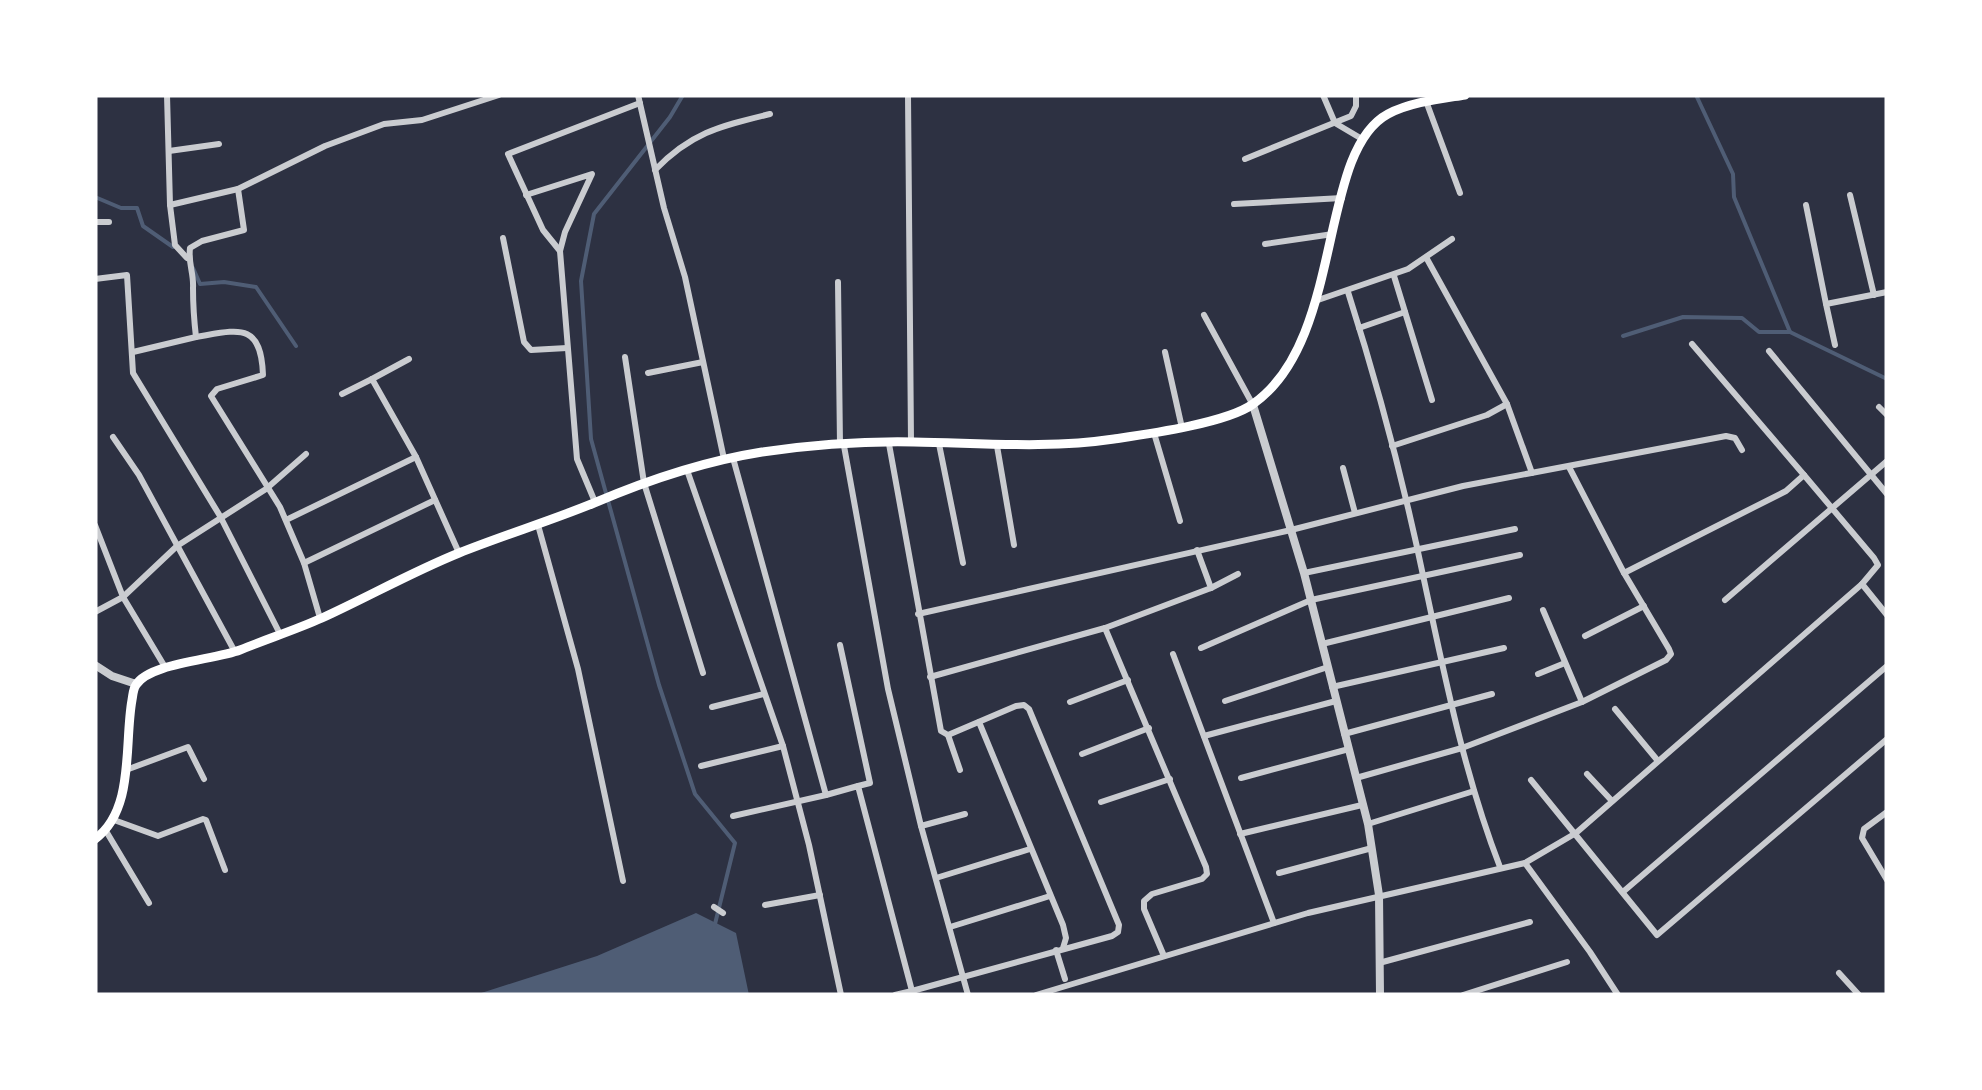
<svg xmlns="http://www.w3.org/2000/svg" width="1982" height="1090" font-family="Barlow,sans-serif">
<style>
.water{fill:#4f5d75}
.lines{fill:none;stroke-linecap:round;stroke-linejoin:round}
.stream{stroke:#4f5d75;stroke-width:4}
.minor{stroke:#caccd0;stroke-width:6}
.tertiary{stroke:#caccd0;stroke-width:8}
.secondary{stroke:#fff;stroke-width:9}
</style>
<rect width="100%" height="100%" fill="#2d3142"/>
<polygon class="water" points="696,913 736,933 749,995 475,995 597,956"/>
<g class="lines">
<g class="stream">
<polyline points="683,95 670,117 594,214 581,281 591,439 659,685 695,794 735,843 714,928"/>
<polyline points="1696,95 1733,174 1734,197 1790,332"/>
<polyline points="95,197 121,208 137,208 143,226 173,247"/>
<polyline points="193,268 200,284 224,282 256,287 296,346"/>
<polyline points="1623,336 1683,317 1742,318 1759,332 1790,332 1887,379"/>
</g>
<g class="minor">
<polyline points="167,95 170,205 175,245 187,258"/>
<polyline points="638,95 664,208 685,277 724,459"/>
<polyline points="908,95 911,442"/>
<polyline points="1323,95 1335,123 1362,139"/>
<polyline points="1426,101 1460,193"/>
<polyline points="169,151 219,144"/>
<polyline points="1245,159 1351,116 1356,106 1356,95"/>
<path d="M655,170C692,132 721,126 770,114"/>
<polyline points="526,195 592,174 565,232 560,251"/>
<polyline points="1850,195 1874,295"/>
<polyline points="1234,204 1342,198"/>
<polyline points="170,205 238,189 325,146 384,124 422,120 499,95"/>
<polyline points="1806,205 1826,304"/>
<polyline points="95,222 109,222"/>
<polyline points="503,238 524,342 531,350 567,348"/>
<polyline points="1265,244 1333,234"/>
<polyline points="1427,259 1507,404 1532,473"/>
<polyline points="1394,276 1432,400"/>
<polyline points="95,279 127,275 133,373 220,516 280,634"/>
<polyline points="838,282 840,445"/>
<path d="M1348,292C1378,386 1404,483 1424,580C1445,677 1464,774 1500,867"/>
<polyline points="1318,300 1408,269 1452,239"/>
<polyline points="1204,315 1253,405"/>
<polyline points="1359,328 1405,312"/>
<path d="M196,337C238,330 261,321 263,375L217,389L211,396L280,507L304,563L320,618"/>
<polyline points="1692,344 1804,475"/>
<polyline points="1835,345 1826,304 1887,292"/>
<polyline points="1769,351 1887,494"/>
<path d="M133,352L196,337C194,320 193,305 193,288C194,274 188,263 190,248L202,241L244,230L238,189"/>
<polyline points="1165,352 1182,428"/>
<polyline points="625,357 644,483 703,673"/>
<polyline points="648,373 703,362"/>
<polyline points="372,379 409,359"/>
<polyline points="342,394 372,379 416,457 459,553"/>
<polyline points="1879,407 1887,415"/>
<polyline points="1154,433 1180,521"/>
<polyline points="113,437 139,475 235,652"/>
<polyline points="889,444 941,731 948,735 1016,706 1024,705 1029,709 1119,925 1118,932 1112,936 912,991"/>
<polyline points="939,444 963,563"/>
<polyline points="844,446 888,689 921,826 968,995"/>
<polyline points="997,446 1014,545"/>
<polyline points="1392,446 1487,415 1507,404"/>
<polyline points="733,458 826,795 858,786 912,991 895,995"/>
<polyline points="1569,467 1624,573 1786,491 1804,475 1874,558 1878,565 1862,584 1887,615"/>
<polyline points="1343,468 1355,513"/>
<polyline points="687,470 783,746 809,845 841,995"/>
<polyline points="595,502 577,459 560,251 543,230 508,154 640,103"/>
<polyline points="286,520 416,457"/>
<polyline points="95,525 123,597 165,667"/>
<polyline points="538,525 578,669 623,881"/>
<polyline points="304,563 435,500"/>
<polyline points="1304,573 1515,529"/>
<polyline points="1211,588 1238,574"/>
<polyline points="1725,600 1887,461"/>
<polyline points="1543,610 1582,702"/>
<polyline points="95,612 123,597 177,546 266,489 306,454"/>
<polyline points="918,614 1291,530 1463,486 1726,436 1735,438 1742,450"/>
<polyline points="1105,628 1211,588 1197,550"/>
<polyline points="1585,636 1644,606"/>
<polyline points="1322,644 1509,598"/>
<polyline points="840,645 870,783 858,786"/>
<polyline points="1201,648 1311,600 1520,555"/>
<polyline points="1173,654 1274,923"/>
<polyline points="1538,674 1565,663"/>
<polyline points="930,677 1105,628 1206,867 1207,874 1202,879 1152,894 1144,901 1144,909 1164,956"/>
<polyline points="1332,687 1504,648"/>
<polyline points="1225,701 1328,667"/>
<polyline points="1070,702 1128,680"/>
<polyline points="712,707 764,694"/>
<polyline points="1615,709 1658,761"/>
<polyline points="979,722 1063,925 1066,938 1063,948"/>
<polyline points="1344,734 1492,694"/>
<polyline points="948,735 960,770"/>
<polyline points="1204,736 1336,701"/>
<polyline points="1082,754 1149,728"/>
<polyline points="701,766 783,746"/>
<polyline points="126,770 188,747 204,779"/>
<polyline points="1587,774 1612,801"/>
<polyline points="1241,778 1349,749"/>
<polyline points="1356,778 1462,748 1582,702 1666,660 1671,654 1669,649 1624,573"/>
<polyline points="1531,780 1657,935 1887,739"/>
<polyline points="1101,802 1170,779"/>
<polyline points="1887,812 1864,829 1862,838 1887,880"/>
<polyline points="733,816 826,795"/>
<polyline points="114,820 158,836 203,819 206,820 225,870"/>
<polyline points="1368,824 1474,791"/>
<polyline points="921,826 965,814"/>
<polyline points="106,831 149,903"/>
<polyline points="1240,834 1362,805"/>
<polyline points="1525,863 1590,952 1618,995"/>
<polyline points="1279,873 1372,848"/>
<polyline points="936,878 1030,849"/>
<polyline points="1624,891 1887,666"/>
<polyline points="765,905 820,895"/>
<polyline points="714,907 723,913"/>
<polyline points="950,927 1050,896"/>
<polyline points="1056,950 1065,979"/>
<polyline points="1379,963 1530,922"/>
<polyline points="1839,973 1859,995"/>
<polyline points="1036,995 1308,913 1525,863 1576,833 1862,584"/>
<polyline points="1463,995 1567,962"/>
</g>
<g class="tertiary">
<polyline points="1253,405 1304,573 1368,824 1379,895 1380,995"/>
<polyline points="95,665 112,676 136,684"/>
</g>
<path class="secondary" d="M95,839C135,810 124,744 132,700C133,695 133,689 136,685C149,663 214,660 240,650C267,639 295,630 322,618C368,597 412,572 459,553C504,535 550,521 594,503C648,480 705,461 762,452C811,445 865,441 914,442C981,443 1048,449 1114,439C1148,434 1227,423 1253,404C1345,340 1317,152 1388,114C1411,102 1440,99 1465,95"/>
</g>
<rect width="1982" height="1090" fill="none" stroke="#ffffff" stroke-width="195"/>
</svg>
